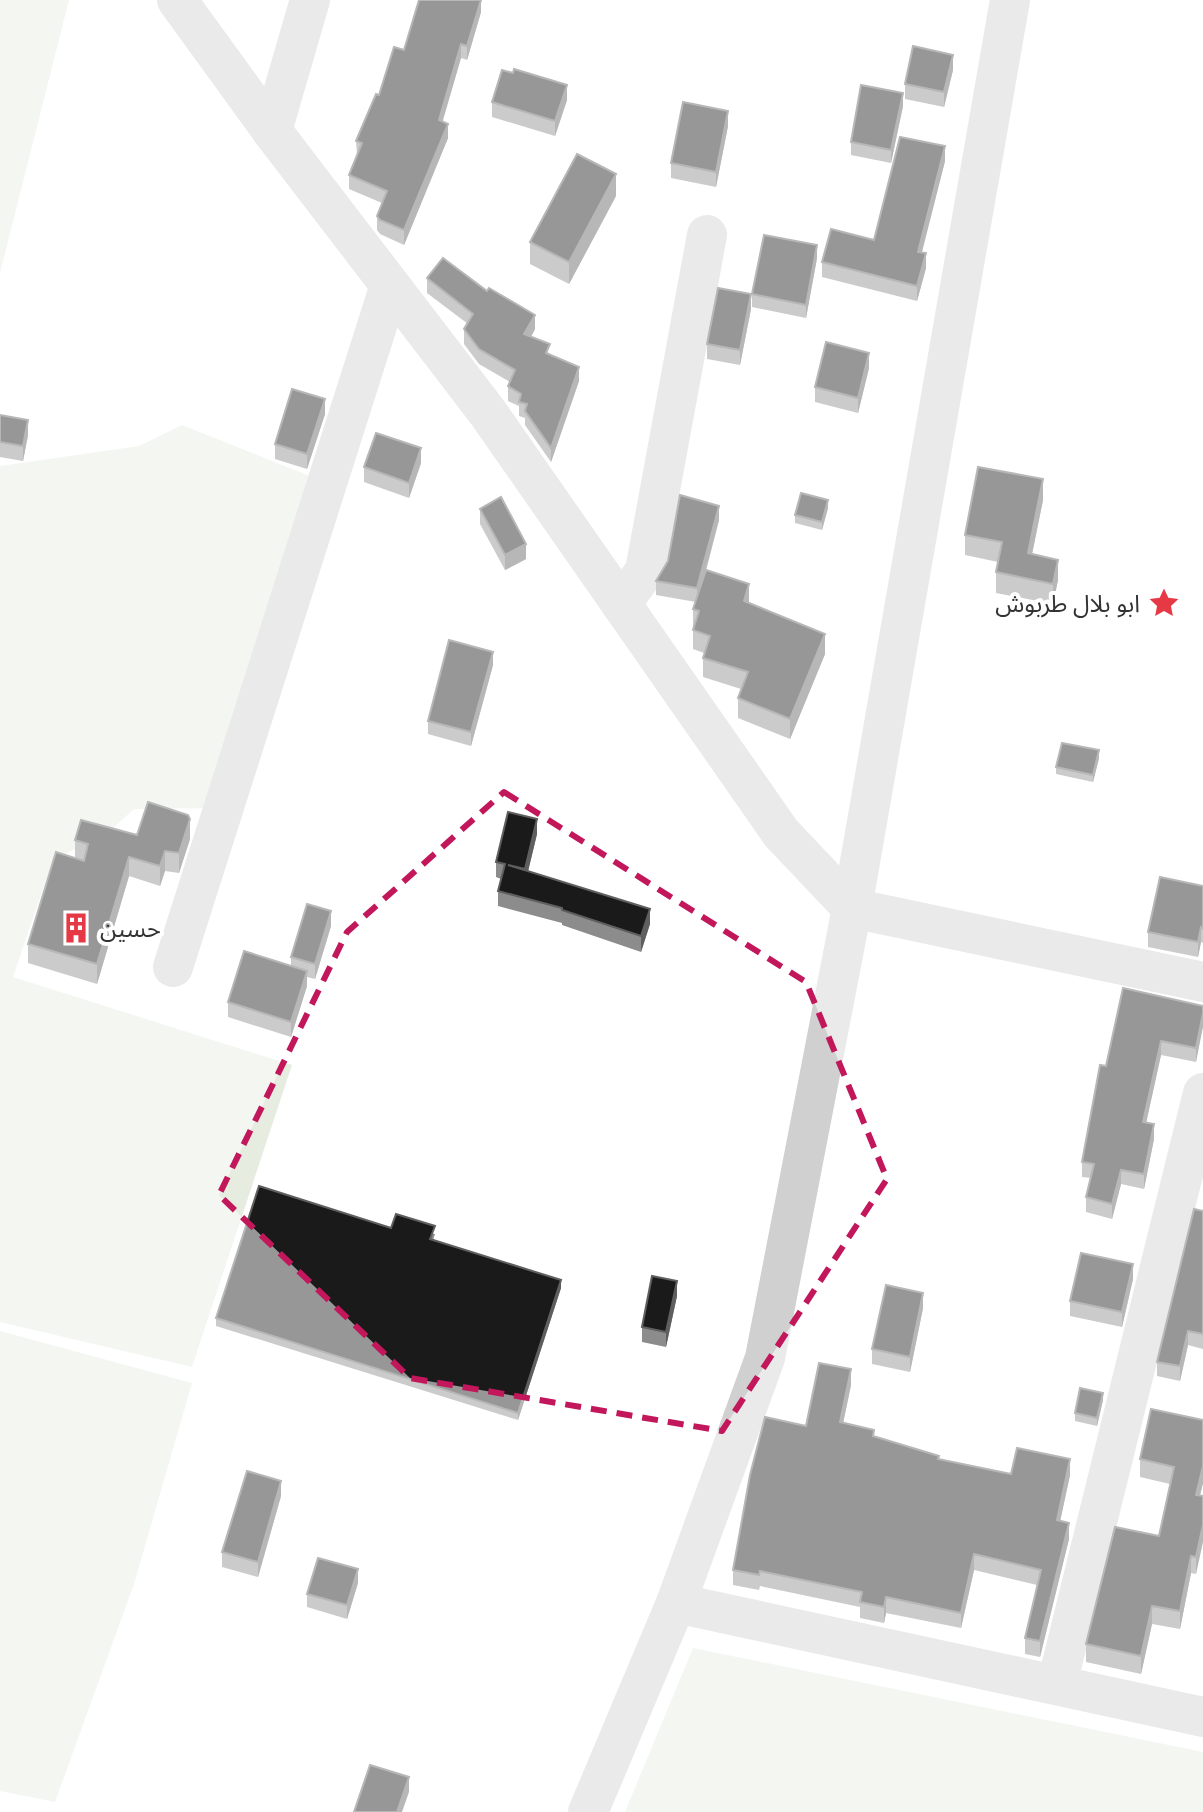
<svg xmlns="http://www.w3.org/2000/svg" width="1203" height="1812" font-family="Figtree,'Noto Sans Arabic',sans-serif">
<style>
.green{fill:#e6ecdf}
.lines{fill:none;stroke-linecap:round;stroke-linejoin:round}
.minor{stroke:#d0d0d0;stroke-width:40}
.wall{fill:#8c8c8c}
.shaded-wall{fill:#5f5f5f}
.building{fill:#1a1a1a;stroke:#5f5f5f;stroke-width:2}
.marked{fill:none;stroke:#c2185b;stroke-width:6;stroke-dasharray:16 10;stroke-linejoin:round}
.labels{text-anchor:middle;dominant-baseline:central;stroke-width:8;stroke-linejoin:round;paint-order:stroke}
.poi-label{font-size:24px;fill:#333;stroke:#fff;text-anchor:end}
</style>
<rect width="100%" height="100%" fill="#fff"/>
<g class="green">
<polygon points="0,0 69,0 0,273"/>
<polygon points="182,425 317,479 213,808 134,809 109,832 53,860 13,977 292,1065 192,1367 0,1322 0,466 139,446"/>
<polygon points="0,1331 192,1383 134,1584 55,1802 0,1791"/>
<polygon points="693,1648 1203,1752 1203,1812 625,1812"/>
</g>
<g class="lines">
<g class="minor">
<polyline points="177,0 272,131 488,413 781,833 852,908 1203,982"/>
<polyline points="272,131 310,0"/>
<polyline points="621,604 645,571 707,235"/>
<polyline points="173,967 390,285"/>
<polyline points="676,1603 1203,1717"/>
<polyline points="1057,1684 1203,1093"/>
<polyline points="588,1812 676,1603 765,1358 852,908 1010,0"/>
</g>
</g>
<g class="wall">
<polygon points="481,12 467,60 461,58 442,121 448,138 404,245 380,234 377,230 377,216 382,203 349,189 349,175 357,155 356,141 404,50"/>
<polygon points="953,70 944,107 905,99 905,84"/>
<polygon points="567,100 555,136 492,117 492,102"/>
<polygon points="903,106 891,163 851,155 851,142"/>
<polygon points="728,126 716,187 671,178 671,163"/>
<polygon points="945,161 922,252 926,268 917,301 822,277 822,262 874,240"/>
<polygon points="616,196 569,284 530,264 530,242"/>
<polygon points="817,258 806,318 752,307 752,294"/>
<polygon points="427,278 535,329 531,337 579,381 551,462 525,425 525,418 519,416 519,406 508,401 508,386 510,382 479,364 464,344 464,329 468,324 427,293"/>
<polygon points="751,309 740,365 707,359 707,344"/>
<polygon points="869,368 858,413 815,402 815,387"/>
<polygon points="325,414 307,469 275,459 275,444"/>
<polygon points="0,415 28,435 23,461 0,457"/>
<polygon points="421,463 409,498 364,482 364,467"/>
<polygon points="1043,500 1032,554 1058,580 1053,604 996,593 996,572 998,562 965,555 965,535"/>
<polygon points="828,508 822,530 795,523 795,515"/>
<polygon points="480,509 526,559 505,570 480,524"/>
<polygon points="719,520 705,575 749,603 825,654 790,739 738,718 738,698 741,689 703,677 703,658 704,653 693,649 693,609 696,602 656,595 656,581"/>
<polygon points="493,665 471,746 428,734 428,721"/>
<polygon points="1099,758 1093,782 1056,774 1056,767"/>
<polygon points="537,834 528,871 650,924 641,952 562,925 562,923 498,906 498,891 501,879 496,877 496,862"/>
<polygon points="137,835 190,839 179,873 165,871 160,886 129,876 97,984 28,963 28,944 75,858 75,840"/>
<polygon points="1203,886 1203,943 1201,942 1198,957 1148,947 1148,932"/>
<polygon points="331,926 315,979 307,977 307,986 291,1037 228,1017 228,1002 291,966 291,957"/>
<polygon points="1203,1006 1196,1062 1161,1055 1146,1123 1154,1139 1144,1189 1121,1184 1112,1219 1086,1212 1086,1197 1091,1178 1082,1177 1082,1162 1106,1066"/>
<polygon points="1203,1211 1203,1349 1188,1345 1180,1381 1157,1376 1157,1362"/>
<polygon points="391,1228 435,1234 433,1240 561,1288 518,1420 216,1326 216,1318"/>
<polygon points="1133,1279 1122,1327 1070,1316 1070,1301"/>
<polygon points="677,1296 666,1347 642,1342 642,1327"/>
<polygon points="923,1308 910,1372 872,1364 872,1349"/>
<polygon points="851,1385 843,1423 874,1437 939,1459 1011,1474 1070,1475 1060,1521 1069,1539 1040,1657 1025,1654 1025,1638 1037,1585 974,1570 961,1628 886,1613 884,1623 860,1618 860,1607 760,1586 759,1590 733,1585 733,1570 806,1426"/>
<polygon points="1103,1400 1097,1426 1075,1421 1075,1413"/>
<polygon points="1203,1420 1203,1483 1200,1495 1196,1574 1191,1573 1180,1629 1152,1624 1141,1674 1086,1662 1086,1644 1159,1536 1170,1484 1140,1477 1140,1459"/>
<polygon points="281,1496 258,1577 222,1567 222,1552"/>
<polygon points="358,1583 347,1619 307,1607 307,1594"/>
</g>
<g class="shaded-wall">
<polygon points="481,0 481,12 467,60 467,46"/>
<polygon points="461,44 461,58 439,134 439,120"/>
<polygon points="953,55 953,70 944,107 944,92"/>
<polygon points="567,85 567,100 555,136 555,121"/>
<polygon points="903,93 903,106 891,163 891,150"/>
<polygon points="728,111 728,126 716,187 716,172"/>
<polygon points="448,124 448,138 404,245 404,230"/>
<polygon points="945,146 945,161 918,267 918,252"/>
<polygon points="616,174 616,196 569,284 569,262"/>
<polygon points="817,245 817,258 806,318 806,305"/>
<polygon points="926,253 926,268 917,301 917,286"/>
<polygon points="751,294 751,309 740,365 740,350"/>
<polygon points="535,315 535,329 524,349 524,334"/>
<polygon points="869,353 869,368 858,413 858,398"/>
<polygon points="579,367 579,381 551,462 551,448"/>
<polygon points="325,399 325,414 307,469 307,454"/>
<polygon points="28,420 28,435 23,461 23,446"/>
<polygon points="421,448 421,463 409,498 409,483"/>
<polygon points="1043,479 1043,500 1028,574 1028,553"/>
<polygon points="828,500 828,508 822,530 822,522"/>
<polygon points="719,506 719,520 697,602 697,588"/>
<polygon points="526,544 526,559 505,570 505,555"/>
<polygon points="1058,560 1058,580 1053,604 1053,584"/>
<polygon points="749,584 749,604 744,601"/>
<polygon points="825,634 825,654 790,739 790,719"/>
<polygon points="493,652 493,665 471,746 471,732"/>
<polygon points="1099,750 1099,758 1093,782 1093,775"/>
<polygon points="190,819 190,839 179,873 179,853"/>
<polygon points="537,819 537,834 525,884 525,869"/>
<polygon points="165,851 165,871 160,886 160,866"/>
<polygon points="129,857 129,876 97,984 97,964"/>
<polygon points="650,909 650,924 641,952 641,936"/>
<polygon points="331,911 331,926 315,979 315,964"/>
<polygon points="1201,927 1201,942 1198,957 1198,942"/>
<polygon points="307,971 307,986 291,1037 291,1022"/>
<polygon points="1203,1013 1203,1027 1196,1062 1196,1048"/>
<polygon points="1161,1041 1161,1055 1143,1137 1143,1122"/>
<polygon points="1154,1124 1154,1139 1144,1189 1144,1174"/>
<polygon points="1121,1170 1121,1184 1112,1219 1112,1204"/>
<polygon points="1133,1264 1133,1279 1122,1327 1122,1312"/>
<polygon points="561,1280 561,1288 518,1420 518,1413"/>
<polygon points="677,1281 677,1296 666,1347 666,1332"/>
<polygon points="923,1293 923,1308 910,1372 910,1357"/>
<polygon points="1188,1331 1188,1345 1180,1381 1180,1366"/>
<polygon points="851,1369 851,1385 840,1438 840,1422"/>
<polygon points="1103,1393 1103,1400 1097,1426 1097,1418"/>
<polygon points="1070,1459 1070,1475 1057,1536 1057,1520"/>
<polygon points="1203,1466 1203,1483 1196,1512 1196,1495"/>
<polygon points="281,1481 281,1496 258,1577 258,1562"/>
<polygon points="1069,1523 1069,1539 1040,1657 1040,1641"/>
<polygon points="1203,1525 1203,1542 1196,1574 1196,1557"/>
<polygon points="974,1554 974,1570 961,1628 961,1613"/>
<polygon points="1191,1556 1191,1573 1180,1629 1180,1611"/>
<polygon points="358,1569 358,1583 347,1619 347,1605"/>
<polygon points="886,1597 886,1613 884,1623 884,1607"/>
<polygon points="1152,1606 1152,1624 1141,1674 1141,1656"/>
<polygon points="409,1777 409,1792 402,1812 397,1812"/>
</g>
<g class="building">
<polygon points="419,0 481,0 467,46 461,44 439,120 448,124 404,230 380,220 377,216 387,191 349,175 362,143 356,141 376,94 379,95 394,47 404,50"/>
<polygon points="913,46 953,55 944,92 905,84"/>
<polygon points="514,69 567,85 555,121 492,102 502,70 513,73"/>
<polygon points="861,85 903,93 891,150 851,142"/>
<polygon points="683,102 728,111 716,172 671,163"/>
<polygon points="900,137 945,146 918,252 926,253 917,286 822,262 831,229 874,240"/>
<polygon points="577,154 616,174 569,262 530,242"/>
<polygon points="764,235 817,245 806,305 752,294"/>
<polygon points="443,258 487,291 489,288 535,315 524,334 550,344 546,353 579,367 551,448 525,411 527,404 519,402 521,394 508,386 515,370 479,349 464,329 473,314 427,278"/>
<polygon points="718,288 751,294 740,350 707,344"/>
<polygon points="826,342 869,353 858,398 815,387"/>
<polygon points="292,389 325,399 307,454 275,444"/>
<polygon points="0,415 28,420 23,446 0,442"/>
<polygon points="376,433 421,448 409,483 364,467"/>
<polygon points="978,467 1043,479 1028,553 1058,560 1053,584 996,572 1002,542 965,535"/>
<polygon points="801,493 828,500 822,522 795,515"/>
<polygon points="680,495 719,506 697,588 656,581 668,561"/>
<polygon points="501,497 526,544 505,555 480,509"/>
<polygon points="706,570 749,584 744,601 825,634 790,719 738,698 748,672 703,658 710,636 693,630 699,611 693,609"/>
<polygon points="449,640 493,652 471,732 428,721"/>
<polygon points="1062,743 1099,750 1093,775 1056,767"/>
<polygon points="148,802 188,815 190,819 179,853 165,851 160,866 129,857 97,964 28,944 56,852 84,861 88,844 75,840 81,820 137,835"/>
<polygon points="508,812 537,819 525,869 508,865 650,909 641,936 562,910 562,908 498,891 505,864 496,862"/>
<polygon points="1160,877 1203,886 1203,928 1201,927 1198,942 1148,932"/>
<polygon points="307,904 331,911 315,964 291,957"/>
<polygon points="244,951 307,971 291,1022 228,1002"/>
<polygon points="1123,988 1203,1006 1203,1013 1196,1048 1161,1041 1143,1122 1154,1124 1144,1174 1121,1170 1112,1204 1086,1197 1094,1164 1082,1162 1100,1065 1106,1066"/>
<polygon points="259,1186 391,1228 396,1214 435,1226 430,1239 561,1280 518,1413 216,1318"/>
<polygon points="1194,1209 1203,1211 1203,1334 1188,1331 1180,1366 1157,1362"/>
<polygon points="1081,1253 1133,1264 1122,1312 1070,1301"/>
<polygon points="652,1276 677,1281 666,1332 642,1327"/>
<polygon points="886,1285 923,1293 910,1357 872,1349"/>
<polygon points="819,1363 851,1369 840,1422 874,1430 873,1436 939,1456 938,1459 1011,1474 1017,1448 1070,1459 1057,1520 1069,1523 1040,1641 1025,1638 1041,1570 974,1554 961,1613 886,1597 884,1607 860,1602 862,1592 760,1571 759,1575 733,1570 750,1475 765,1417 806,1426"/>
<polygon points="1080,1388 1103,1393 1097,1418 1075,1413"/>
<polygon points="1151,1409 1203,1420 1203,1466 1196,1495 1203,1496 1203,1525 1196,1557 1191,1556 1180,1611 1152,1606 1141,1656 1086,1644 1115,1527 1159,1536 1174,1467 1140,1459"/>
<polygon points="247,1471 281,1481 258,1562 222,1552"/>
<polygon points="318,1558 358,1569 347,1605 307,1594"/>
<polygon points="370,1765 409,1777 397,1812 354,1812"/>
</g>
<path d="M0 0H1203V1812H0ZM504,792L806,982L887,1179L722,1431L410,1378L219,1195L347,932Z" fill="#fff" fill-opacity=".55" fill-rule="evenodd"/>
<path class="marked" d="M504,792L806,982L887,1179L722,1431L410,1378L219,1195L347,932Z"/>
<defs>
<g id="sight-bare" transform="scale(2.4)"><path d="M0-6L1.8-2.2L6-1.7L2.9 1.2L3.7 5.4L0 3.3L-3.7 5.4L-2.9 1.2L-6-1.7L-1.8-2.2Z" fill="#e63946" stroke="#fff" stroke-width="2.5" paint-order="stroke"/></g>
<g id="building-bare" transform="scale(2.4)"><path d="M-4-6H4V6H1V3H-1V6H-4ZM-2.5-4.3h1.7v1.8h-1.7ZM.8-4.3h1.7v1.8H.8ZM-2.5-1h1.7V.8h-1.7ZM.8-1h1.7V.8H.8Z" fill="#e63946" stroke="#fff" stroke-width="2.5" paint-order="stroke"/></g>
</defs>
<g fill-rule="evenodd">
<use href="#sight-bare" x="1164" y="603"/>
<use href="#building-bare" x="76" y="928"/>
</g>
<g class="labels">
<g class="poi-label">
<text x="1140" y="603">ابو بلال طربوش</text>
<text x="100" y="928" text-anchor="start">حسين</text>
</g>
</g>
</svg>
